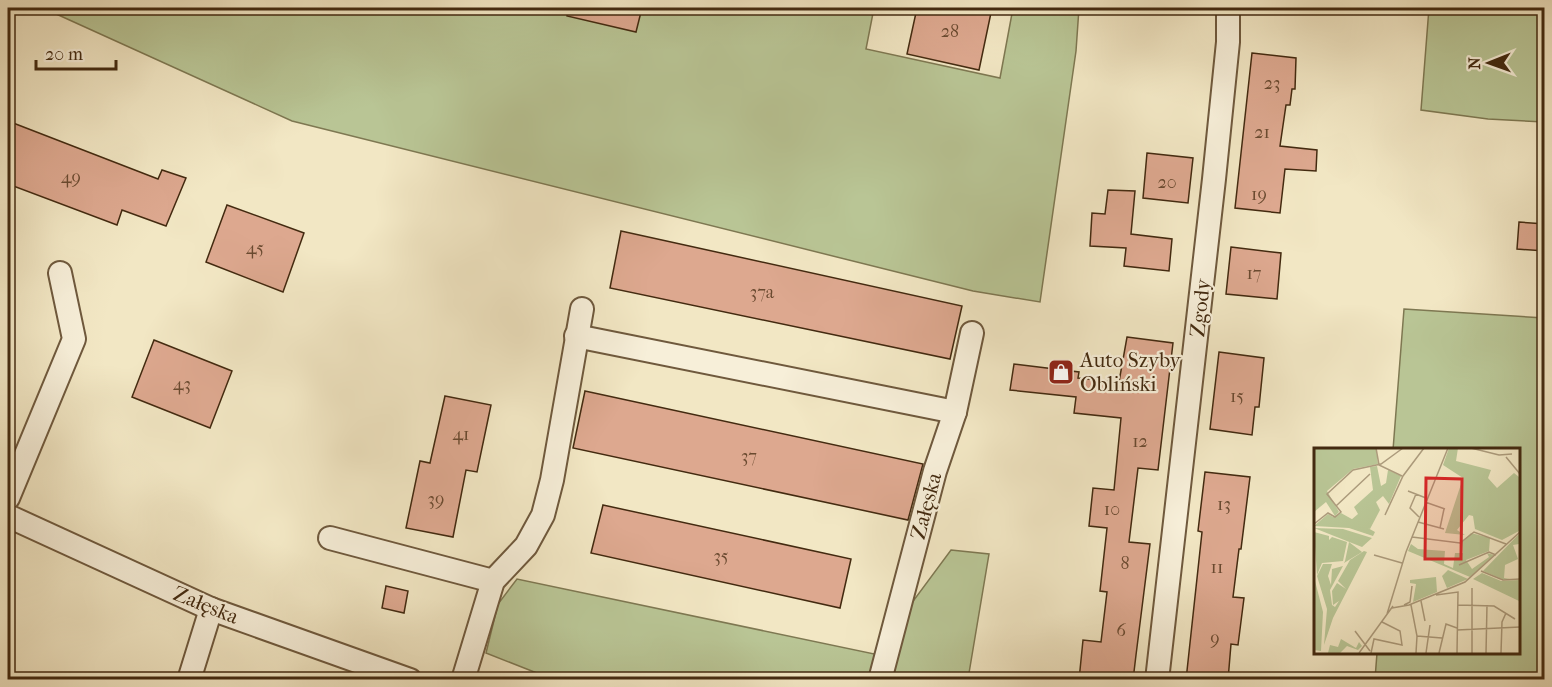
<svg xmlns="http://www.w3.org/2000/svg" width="1552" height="687" font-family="'IM FELL French Canon',serif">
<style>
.green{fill:#b9c595;stroke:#7e7852;stroke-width:1.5}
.building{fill:#dda88f;stroke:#432a10;stroke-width:1.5}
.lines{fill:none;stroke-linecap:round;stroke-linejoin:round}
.street-casing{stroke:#6f593d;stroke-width:26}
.street{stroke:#f7efd9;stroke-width:22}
.labels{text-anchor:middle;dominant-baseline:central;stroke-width:4.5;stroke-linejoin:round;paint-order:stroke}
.number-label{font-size:18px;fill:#6a4a30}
.street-label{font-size:21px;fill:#432a10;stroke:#f7efd9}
.poi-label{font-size:21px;fill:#432a10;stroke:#f7efd9;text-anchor:start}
.inset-road{fill:none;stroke:#ac9b7c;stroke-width:1.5}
.view{fill:#d62828;fill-opacity:0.15;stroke:#d62828;stroke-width:3}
.inset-edge{fill:none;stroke:#432a10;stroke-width:3}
</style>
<rect width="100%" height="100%" fill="#f2e7c4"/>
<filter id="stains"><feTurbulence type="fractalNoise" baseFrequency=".00333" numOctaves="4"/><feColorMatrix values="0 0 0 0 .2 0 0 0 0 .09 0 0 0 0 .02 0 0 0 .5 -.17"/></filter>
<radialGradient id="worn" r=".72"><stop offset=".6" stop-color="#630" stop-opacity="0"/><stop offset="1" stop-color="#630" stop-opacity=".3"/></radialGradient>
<g class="green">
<polygon points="43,8 874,8 866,49 1000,78 1013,8 1079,8 1076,51 1040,302 973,291 292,121"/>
<polygon points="1429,8 1544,8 1544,122 1488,119 1421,110"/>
<polygon points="1404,309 1544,318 1544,673 1542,679 1375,679 1377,653 1518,652 1518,450 1393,450"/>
<polygon points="951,550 989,554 968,679 552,679 486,653 498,604 517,579 874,654"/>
</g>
<g class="building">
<polygon points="568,8 642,8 636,32 567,16"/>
<polygon points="917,8 992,8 979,70 907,54"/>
<polygon points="1252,53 1296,58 1295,89 1292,89 1290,105 1286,105 1280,146 1317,150 1316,171 1285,169 1280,213 1235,208"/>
<polygon points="8,121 158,179 162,170 186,178 166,226 122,210 117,225 8,184"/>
<polygon points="1147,153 1193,158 1188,203 1143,198"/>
<polygon points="1108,190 1135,191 1131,234 1172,239 1169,271 1124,266 1126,248 1090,246 1092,213 1105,214"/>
<polygon points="227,205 304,233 283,292 206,262"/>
<polygon points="1519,222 1545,224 1545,251 1517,249"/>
<polygon points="621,231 962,306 950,359 610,288"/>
<polygon points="1231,247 1281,253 1277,299 1226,294"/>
<polygon points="1127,337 1173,343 1158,470 1138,468 1129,542 1150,544 1136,655 1133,680 1079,680 1083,640 1101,642 1107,592 1100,591 1107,528 1089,526 1093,488 1114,490 1121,418 1074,413 1076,397 1010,390 1014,364 1079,372 1078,378 1119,382"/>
<polygon points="154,340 232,371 210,428 132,397"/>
<polygon points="1219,352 1264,358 1259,407 1255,407 1252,435 1210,429"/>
<polygon points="585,391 923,464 908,520 573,448"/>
<polygon points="445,396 491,405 477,472 466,470 453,537 406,528 420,461 430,463"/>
<polygon points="1205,472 1250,477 1241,549 1239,549 1233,597 1244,598 1238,645 1231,644 1228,680 1186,680 1202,532 1198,531"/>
<polygon points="603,505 851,559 840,608 591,553"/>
<polygon points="386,586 408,591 404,613 382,608"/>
</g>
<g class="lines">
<g class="street-casing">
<g id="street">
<polyline points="576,336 955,412"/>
<polyline points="8,498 74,339 60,273"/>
<polyline points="8,516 211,609 410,680"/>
<polyline points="330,538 493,581"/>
<polyline points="189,680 211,609"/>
<polyline points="463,680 493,581 526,546 543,515 552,480 582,309"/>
<polyline points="880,680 935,471 955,412 972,333"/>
<polyline points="1157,680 1214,179 1228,42 1228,8"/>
</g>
</g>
<use href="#street" class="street"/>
</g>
<defs>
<g id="shop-square" transform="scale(1.35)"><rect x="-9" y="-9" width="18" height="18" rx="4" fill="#8f2418" stroke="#f7efd9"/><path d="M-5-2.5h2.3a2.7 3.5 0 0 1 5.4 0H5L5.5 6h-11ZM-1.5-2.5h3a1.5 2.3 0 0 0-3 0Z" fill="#fff"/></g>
</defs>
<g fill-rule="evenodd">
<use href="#shop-square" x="1061" y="372"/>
</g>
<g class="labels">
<g class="number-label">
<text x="950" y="31">28</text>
<text x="1272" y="83">23</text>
<text x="1262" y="132">21</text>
<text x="71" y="177">49</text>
<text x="1167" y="182">20</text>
<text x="1259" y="194">19</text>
<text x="255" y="248">45</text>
<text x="1254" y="273">17</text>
<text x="762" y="292">37a</text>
<text x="182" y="384">43</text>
<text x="1237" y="396">15</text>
<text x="461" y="434">41</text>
<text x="1140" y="441">12</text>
<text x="749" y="456">37</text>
<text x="436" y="499">39</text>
<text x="1224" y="504">13</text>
<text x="1112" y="509">10</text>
<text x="721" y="556">35</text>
<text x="1125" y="563">8</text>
<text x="1217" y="567">11</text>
<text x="1121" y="630">6</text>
<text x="1215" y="638">9</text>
</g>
<g class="street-label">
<text transform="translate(1200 308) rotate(-84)">Zgody</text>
<text transform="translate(926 506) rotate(-75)">Załęska</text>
<text transform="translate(206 605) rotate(22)">Załęska</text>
</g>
<g class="poi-label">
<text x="1080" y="360">Auto Szyby<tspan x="1080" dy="24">Obliński</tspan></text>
</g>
</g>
<g transform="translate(1314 448)">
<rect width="206" height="206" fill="#f2e7c4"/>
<path d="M0,0H62L64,16L39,21L13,43L25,64L21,68L12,54L0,64ZM135,0H144L142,13L177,22L174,30L183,40L200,25L205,29V83L188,92L161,81L159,68L155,67L143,82L151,87L131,85L149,30L129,17ZM63,18L67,38L72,35L74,22L87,28L75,56L69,48L62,54L66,62L56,81L37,72L44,66L40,59L59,42L56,19ZM27,65L61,84L59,88L35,80L0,78L14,66L19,69ZM0,80L29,81L58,90L48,99ZM0,84L15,88V92L18,89L33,94L29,113L8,115L3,127ZM157,85L176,90L175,103L152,112L158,121L175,109L173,105L180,107L156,129L94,103L97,96L104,101L131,103L130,116L139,120L141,105H149L148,94ZM205,86V96L199,97L204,111L191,117L190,130L196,131H188L169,123ZM35,94L48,104L30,115L31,113ZM50,103L53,104L19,170L10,197L13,161L3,128L9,116H18L14,128L17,137L18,121L29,118L16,142L18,157L21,159L25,153L19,157L18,143L23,135L32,141L24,133L36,112ZM134,122L154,131L133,140L128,128ZM168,125L187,133L205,132V153L159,131ZM0,129L9,164L7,203L0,202ZM122,129L123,144L99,154L102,136L96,135V132ZM27,191L42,200L45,194L48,198L44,202L33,198L26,205H14L16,197L24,199Z" fill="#b9c595"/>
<path class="inset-road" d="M62,0L65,17L88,28M157,0L185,7L198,6M192,9L206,26M94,43L112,50M102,46L96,60L105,69M111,54L131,61M22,58L56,26M71,67L89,28L110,0M104,74L130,81M0,76L14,65L21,69L27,64L13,46L39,22L67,16L89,0M126,80L130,61M98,89L146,95L160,84L192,96M60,107L88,115M145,117L175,104L182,107M167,123L189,132L206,131M122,147L144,144L143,205M107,153L111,173M90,157L96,154L98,138M97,157L103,188L102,205M144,157L180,158L201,171M78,160L95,157L151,134L206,84M73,166L92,104L134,0M143,182L206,179M41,183L56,203M103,188L128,190M45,205L79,158M57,205L60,191L88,197L86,183L68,174M112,205L116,177M125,205L132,176L143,180M158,205V140M172,205L173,157M187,205L188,174L192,165"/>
<path class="view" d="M112,30L148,31L147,111H111Z"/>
<rect width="206" height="206" class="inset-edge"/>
</g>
<rect width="1552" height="687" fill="none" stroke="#f2e7c4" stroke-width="30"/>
<rect x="9" y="9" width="1534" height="669" fill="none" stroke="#432a10" stroke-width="3"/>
<rect x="15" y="15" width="1522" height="657" fill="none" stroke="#432a10" stroke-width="1.5"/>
<g transform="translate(1489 63) rotate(269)" stroke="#f7efd9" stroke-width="4.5" paint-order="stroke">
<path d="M0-4.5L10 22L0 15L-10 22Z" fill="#432a10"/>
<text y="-9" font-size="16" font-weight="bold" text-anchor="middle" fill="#432a10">N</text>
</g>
<path d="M36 60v9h80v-9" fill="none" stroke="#432a10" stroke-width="3"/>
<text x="45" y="60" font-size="18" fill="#432a10" stroke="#f7efd9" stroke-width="4.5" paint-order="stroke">20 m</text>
<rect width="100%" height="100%" filter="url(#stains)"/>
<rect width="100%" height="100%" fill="url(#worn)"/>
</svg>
